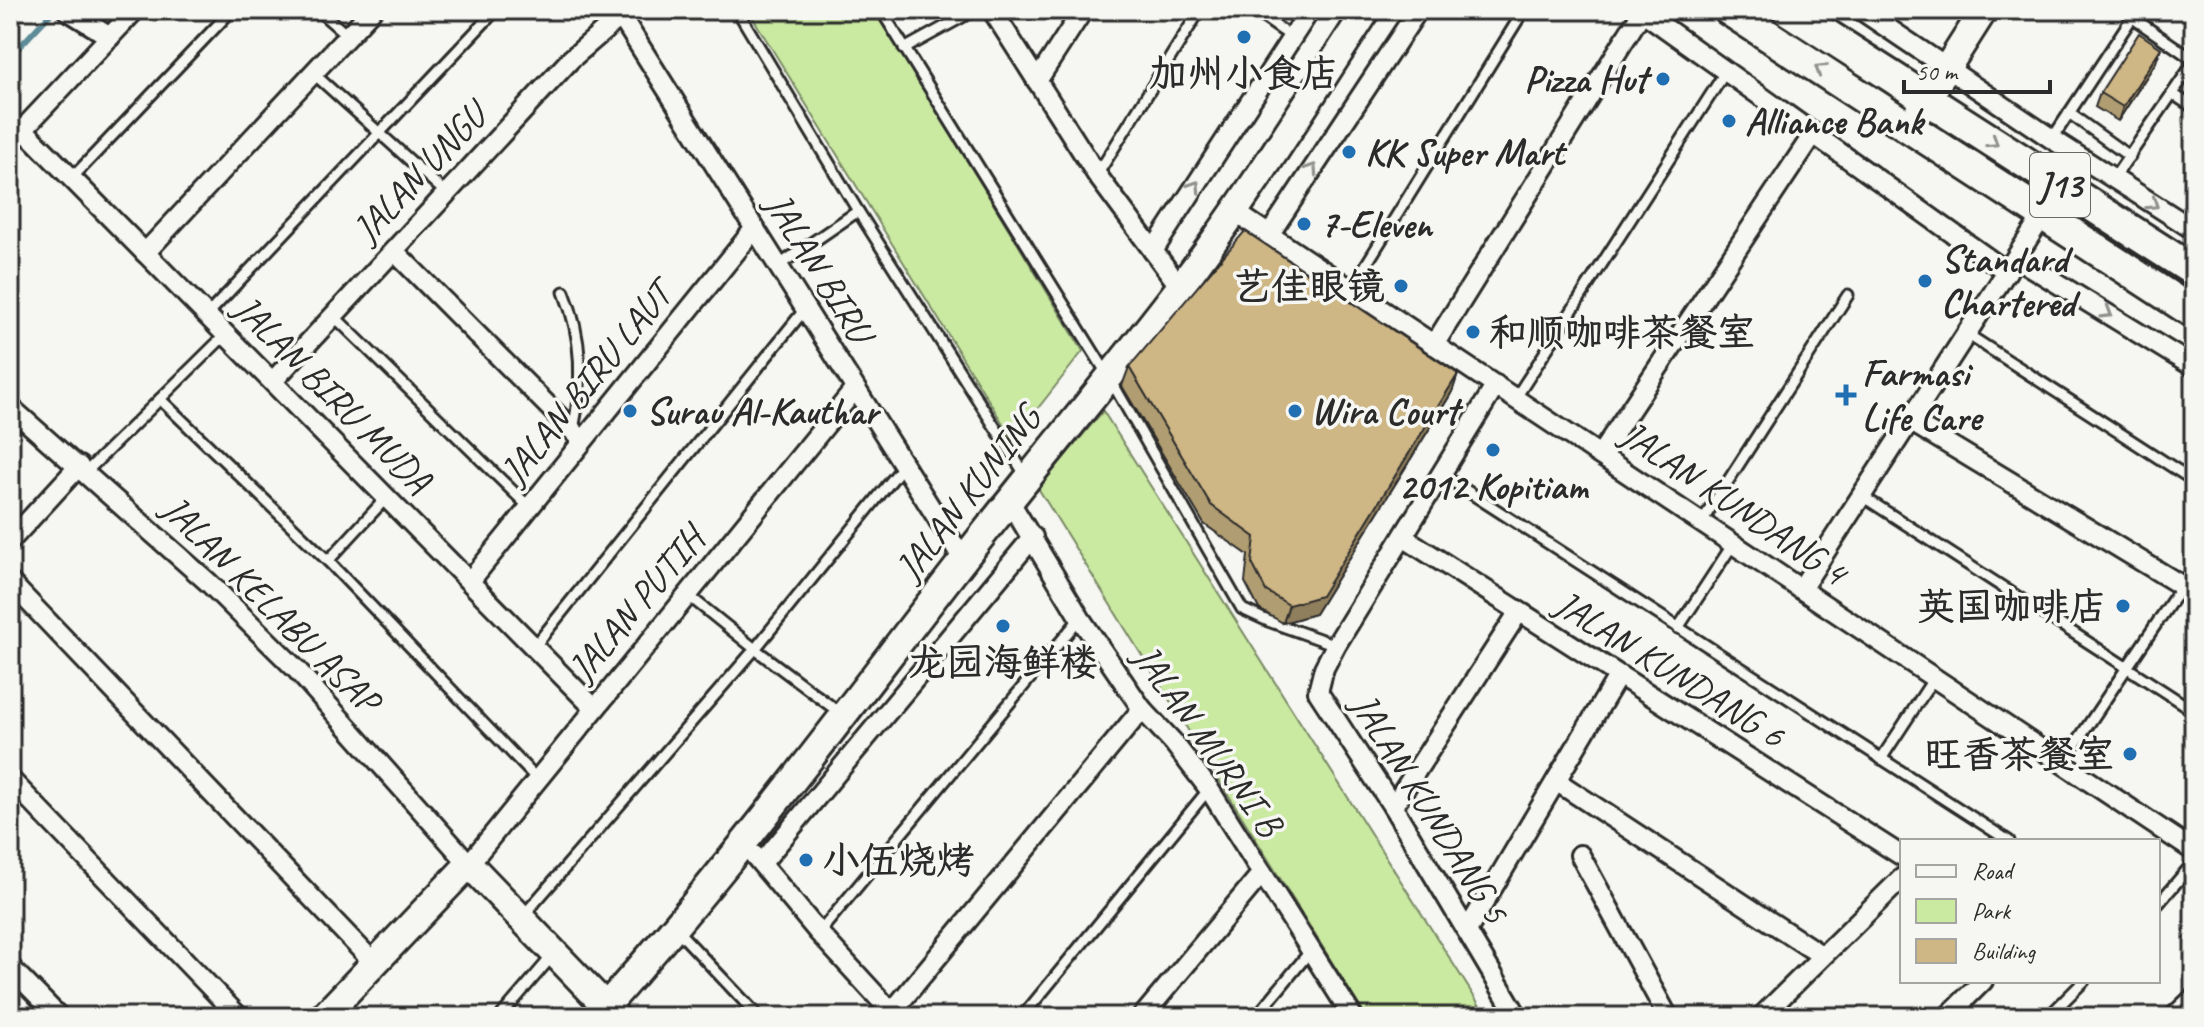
<svg xmlns="http://www.w3.org/2000/svg" width="2204" height="1027" font-family="Caveat,'LXGW WenKai TC',sans-serif">
<style>
.green{fill:#cae9a1;stroke:#7a8a66;stroke-width:2}
.lines{fill:none;stroke-linecap:round;stroke-linejoin:round}
.stream{stroke:#5d8b97;stroke-width:6}
.lane-casing{stroke:#2b2b2b;stroke-width:15}
.street-casing{stroke:#2b2b2b;stroke-width:24}
.secondary-casing{stroke:#2b2b2b;stroke-width:32}
.primary-casing{stroke:#2b2b2b;stroke-width:36}
.lane{stroke:#f6f6f2;stroke-width:9}
.street{stroke:#f6f6f2;stroke-width:18}
.secondary{stroke:#f6f6f2;stroke-width:26}
.primary{stroke:#f6f6f2;stroke-width:30}
.wall{fill:#b19d72;stroke:#2b2b2b;stroke-width:2}
.shaded-wall{fill:#907f5d;stroke:#2b2b2b;stroke-width:2}
.building{fill:#ceb685;stroke:#2b2b2b;stroke-width:2}
.oneway{stroke:#90908e}
.poi-dot{fill:#1f6fb2;stroke:#f6f6f2;stroke-width:3}
.labels{text-anchor:middle;dominant-baseline:central;stroke-width:7;stroke-linejoin:round;paint-order:stroke}
.shield{fill:#f6f6f2;stroke:#686867;stroke-width:2}
.shield-label{font-size:36px;font-weight:bold;fill:#2b2b2b}
.poi-label{font-size:38px;font-weight:bold;fill:#2b2b2b;stroke:#f6f6f2;text-anchor:start}
.street-label{font-size:38px;fill:#2b2b2b;stroke:#f6f6f2}
</style>
<rect width="100%" height="100%" fill="#f6f6f2"/>
<filter id="ink" filterUnits="userSpaceOnUse"><feTurbulence type="fractalNoise" baseFrequency=".0125" numOctaves="2"/><feDisplacementMap in="SourceGraphic" scale="16" xChannelSelector="R" yChannelSelector="G"/><feConvolveMatrix kernelMatrix="1 2 1 2 8 2 1 2 1" color-interpolation-filters="sRGB"/></filter>
<g filter="url(#ink)">
<g class="green">
<polygon points="748,10 875,10 1083,351 1013,440"/>
<polygon points="1103,411 1487,1017 1366,1017 1038,488"/>
</g>
<g class="lines">
<polyline class="stream" points="10,57 54,10"/>
<g class="lane-casing">
<g id="lane">
<polyline points="318,10 348,36"/>
<polyline points="737,10 858,211 1026,476"/>
<polyline points="881,10 1109,377 1242,609 1268,621 1336,645"/>
<polyline points="1253,10 1292,37"/>
<polyline points="2133,18 2194,60"/>
<polyline points="904,49 975,10"/>
<polyline points="313,73 447,194"/>
<polyline points="2173,94 2194,108"/>
<polyline points="2069,113 2130,157"/>
<polyline points="2052,139 2137,10"/>
<polyline points="1097,175 1200,10"/>
<polyline points="72,178 232,10"/>
<polyline points="2114,178 2194,62"/>
<polyline points="778,266 858,211"/>
<polyline points="1351,289 1524,10"/>
<path d="M564,292C583,339 583,382 573,430"/>
<polyline points="207,315 496,10"/>
<polyline points="333,315 529,507"/>
<polyline points="1967,334 2194,481"/>
<polyline points="160,399 328,561 536,778"/>
<polyline points="1515,399 1726,71"/>
<polyline points="86,472 226,334"/>
<polyline points="1441,474 2009,841"/>
<polyline points="1862,496 2194,711"/>
<polyline points="1701,523 1848,295"/>
<polyline points="328,561 387,497"/>
<polyline points="688,595 755,649 840,713"/>
<polyline points="1678,628 1733,544"/>
<polyline points="534,647 805,309"/>
<polyline points="1881,759 1934,678"/>
<polyline points="2062,764 2194,568"/>
<polyline points="2158,904 2194,862"/>
<polyline points="524,915 755,649 904,465"/>
<polyline points="676,929 759,1017"/>
<polyline points="819,933 1080,618"/>
<polyline points="500,1017 553,955"/>
<polyline points="1022,1017 1209,789"/>
<polyline points="1256,1017 1312,949"/>
<polyline points="2048,1017 2084,981"/>
</g>
</g>
<g class="street-casing">
<g id="street">
<polyline points="67,10 110,37"/>
<polyline points="617,10 963,559"/>
<polyline points="992,10 1097,175 1180,287"/>
<polyline points="1640,10 2007,272"/>
<polyline points="1861,10 2052,139 2194,230"/>
<polyline points="1037,81 1083,10"/>
<polyline points="23,129 594,708"/>
<polyline points="10,143 135,10"/>
<polyline points="1235,212 2194,851"/>
<polyline points="1269,235 1418,10"/>
<polyline points="394,251 582,440"/>
<polyline points="1153,251 1310,10"/>
<polyline points="145,253 372,10"/>
<polyline points="2016,258 2194,367"/>
<polyline points="1434,345 1642,12"/>
<polyline points="273,381 571,59 621,16"/>
<polyline points="1496,385 1336,645 1324,668 1318,692 1393,807 1518,1017"/>
<polyline points="10,407 209,583 297,670 469,864 855,389"/>
<polyline points="1910,421 2194,593"/>
<polyline points="1600,455 1814,133"/>
<polyline points="1010,502 1080,618 1142,709 1173,742 1209,789 1353,1017"/>
<polyline points="1403,537 1902,856"/>
<polyline points="10,541 79,466"/>
<polyline points="470,581 755,228"/>
<polyline points="10,582 374,963"/>
<polyline points="1801,589 2044,214"/>
<polyline points="10,779 239,1017"/>
<polyline points="1556,781 1821,955"/>
<polyline points="1393,807 1518,613"/>
<polyline points="754,855 819,933 896,1017"/>
<polyline points="1580,855 1668,1017"/>
<polyline points="762,863 1033,537"/>
<polyline points="1467,931 1618,676"/>
<polyline points="10,967 59,1017"/>
<polyline points="892,1012 1142,709"/>
<polyline points="1142,1017 1262,873"/>
<polyline points="1761,1017 1902,878"/>
<polyline points="1947,1017 1983,981"/>
<polyline points="2174,1017 2194,998"/>
</g>
</g>
<g class="secondary-casing">
<g id="secondary">
<polyline points="1917,115 1984,10"/>
<path d="M606,1006C730,868 840,719 953,573C1027,477 1106,384 1180,287C1248,198 1306,103 1367,10"/>
<polyline points="323,1017 469,864 616,1017"/>
</g>
</g>
<g class="primary-casing">
<g id="primary">
<polyline points="1729,10 2194,313"/>
<polyline points="1788,10 2194,271"/>
</g>
</g>
<use href="#lane" class="lane"/>
<use href="#street" class="street"/>
<use href="#secondary" class="secondary"/>
<use href="#primary" class="primary"/>
</g>
<g class="wall">
<polygon points="2156,62 2118,121 2095,107 2100,93"/>
<polygon points="1129,367 1458,374 1452,392 1315,614 1283,623 1259,609 1245,582 1248,555 1204,524 1122,386"/>
</g>
<g class="shaded-wall">
<polygon points="2161,48 2156,62 2118,121 2123,107"/>
<polygon points="1458,374 1452,392 1315,614 1283,623 1289,605"/>
</g>
<g class="building">
<polygon points="2139,33 2161,48 2123,107 2100,93"/>
<polygon points="1245,231 1458,374 1321,596 1289,605 1266,591 1252,563 1255,537 1211,505 1129,367"/>
</g>
<defs><path id="oneway-chevron" d="M-2-3.5L2.5 0L-2 3.5" fill="none" stroke-width="1.6" stroke-linecap="round" stroke-linejoin="round" transform="scale(2)"/></defs>
<g class="oneway">
<use href="#oneway-chevron" transform="translate(1820 69) rotate(-147)"/>
<use href="#oneway-chevron" transform="translate(1993 142) rotate(33)"/>
<use href="#oneway-chevron" transform="translate(1312 169) rotate(-57)"/>
<use href="#oneway-chevron" transform="translate(1195 186) rotate(-57)"/>
<use href="#oneway-chevron" transform="translate(2153 204) rotate(33)"/>
<use href="#oneway-chevron" transform="translate(2107 313) rotate(32)"/>
</g>
</g>
<g class="poi-dot">
<circle cx="1244" cy="37" r="8"/>
<circle cx="1663" cy="79" r="8"/>
<circle cx="1729" cy="121" r="8"/>
<circle cx="1349" cy="152" r="8"/>
<circle cx="1304" cy="224" r="8"/>
<circle cx="1925" cy="281" r="8"/>
<circle cx="1401" cy="286" r="8"/>
<circle cx="1473" cy="332" r="8"/>
<path d="M1842 383h8v8h8v8h-8v8h-8v-8h-8v-8h8z"/>
<circle cx="630" cy="411" r="8"/>
<circle cx="1295" cy="411" r="8"/>
<circle cx="1493" cy="450" r="8"/>
<circle cx="2123" cy="606" r="8"/>
<circle cx="1003" cy="626" r="8"/>
<circle cx="2130" cy="754" r="8"/>
<circle cx="806" cy="860" r="8"/>
</g>
<g class="labels">
<rect class="shield" x="2030" y="153" width="60" height="64" rx="6"/>
<g class="shield-label">
<text x="2060" y="185">J13</text>
</g>
<g class="poi-label">
<text x="1244" y="73" text-anchor="middle">加州小食店</text>
<text x="1647" y="79" text-anchor="end">Pizza Hut</text>
<text x="1745" y="121">Alliance Bank</text>
<text x="1365" y="152">KK Super Mart</text>
<text x="1320" y="224">7-Eleven</text>
<text x="1941" y="259">Standard<tspan x="1941" dy="44">Chartered</tspan></text>
<text x="1385" y="286" text-anchor="end">艺佳眼镜</text>
<text x="1489" y="332">和顺咖啡茶餐室</text>
<text x="1862" y="373">Farmasi<tspan x="1862" dy="44">Life Care</tspan></text>
<text x="646" y="411">Surau Al-Kauthar</text>
<text x="1311" y="411">Wira Court</text>
<text x="1493" y="486" text-anchor="middle">2012 Kopitiam</text>
<text x="2107" y="606" text-anchor="end">英国咖啡店</text>
<text x="1003" y="662" text-anchor="middle">龙园海鲜楼</text>
<text x="2114" y="754" text-anchor="end">旺香茶餐室</text>
<text x="822" y="860">小伍烧烤</text>
</g>
<g class="street-label">
<text transform="translate(419 173) rotate(-47)">JALAN UNGU</text>
<text transform="translate(819 267) rotate(58)">JALAN BIRU</text>
<text transform="translate(586 383) rotate(-51)">JALAN BIRU LAUT</text>
<text transform="translate(333 394) rotate(45)">JALAN BIRU MUDA</text>
<text transform="translate(968 493) rotate(-52)">JALAN KUNING</text>
<text transform="translate(1734 503) rotate(34)">JALAN KUNDANG 4</text>
<text transform="translate(271 604) rotate(45)">JALAN KELABU ASAP</text>
<text transform="translate(636 604) rotate(-50)">JALAN PUTIH</text>
<text transform="translate(1670 669) rotate(32)">JALAN KUNDANG 6</text>
<text transform="translate(1208 740) rotate(54)">JALAN MURNI B</text>
<text transform="translate(1430 808) rotate(58)">JALAN KUNDANG 5</text>
</g>
</g>
<rect width="2204" height="1027" fill="none" stroke="#f6f6f2" stroke-width="40"/>
<rect x="20" y="20" width="2164" height="987" fill="none" stroke="#2b2b2b" stroke-width="3" filter="url(#ink)"/>
<rect x="1900" y="839" width="260" height="144" fill="#f6f6f2" stroke="#a5a5a2" stroke-width="2"/>
<rect x="1916" y="865" width="40" height="12" fill="#f6f6f2" stroke="#a5a5a2" stroke-width="2"/>
<text x="1972" y="879" font-size="24" fill="#2b2b2b">Road</text>
<rect x="1916" y="899" width="40" height="24" fill="#cae9a1" stroke="#a5a5a2" stroke-width="2"/>
<text x="1972" y="919" font-size="24" fill="#2b2b2b">Park</text>
<rect x="1916" y="939" width="40" height="24" fill="#ceb685" stroke="#a5a5a2" stroke-width="2"/>
<text x="1972" y="959" font-size="24" fill="#2b2b2b">Building</text>
<path d="M1904 80v12h146v-12" fill="none" stroke="#2b2b2b" stroke-width="4"/>
<text x="1916" y="80" font-size="24" fill="#2b2b2b" stroke="#f6f6f2" stroke-width="6" paint-order="stroke">50 m</text>
</svg>
